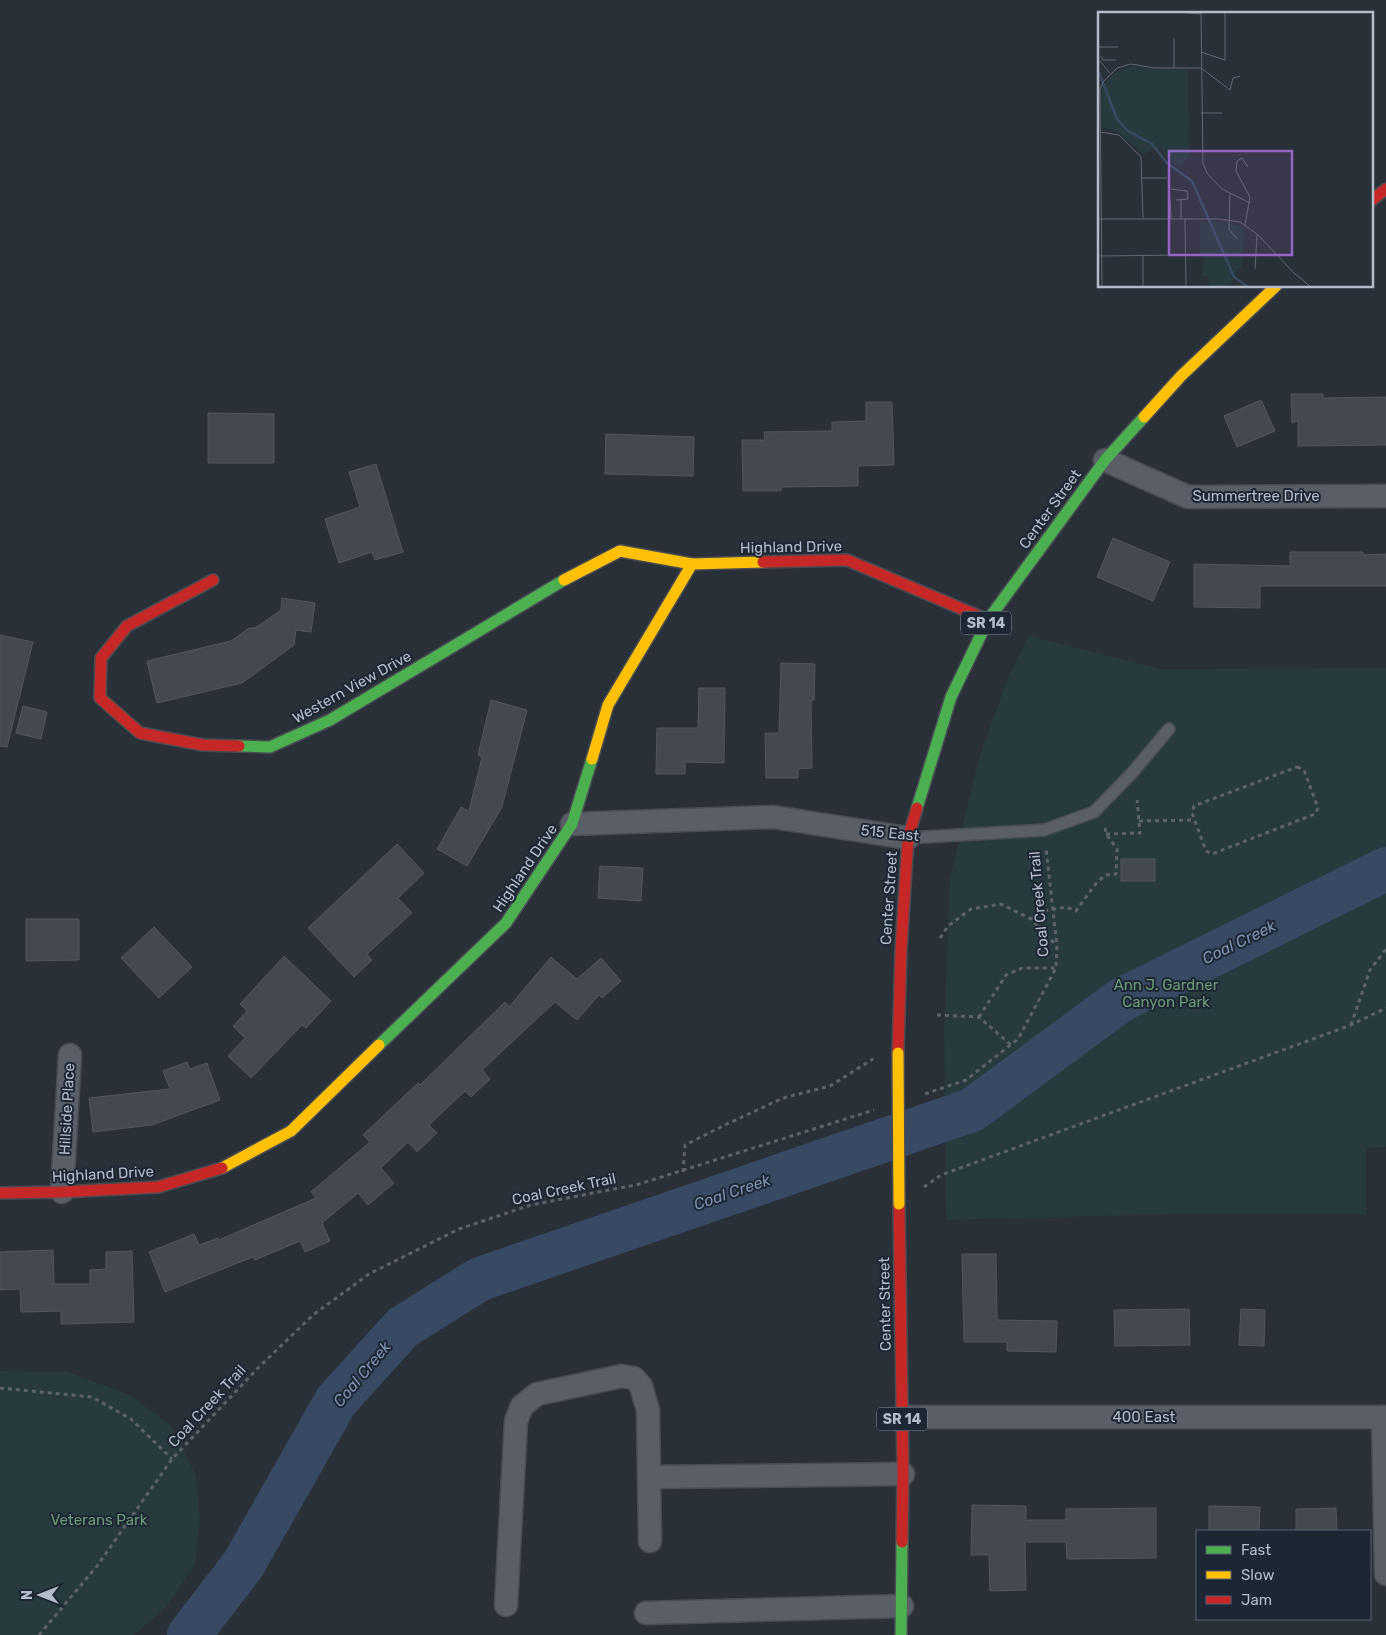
<svg xmlns="http://www.w3.org/2000/svg" width="1386" height="1635" font-family="Rubik,sans-serif">
<style>
.green{fill:#273a3e}
.lines{fill:none;stroke-linecap:round;stroke-linejoin:round}
.river{stroke:#384963;stroke-width:44}
.building{fill:#444950;stroke:#52575f}
.lane-casing{stroke:#484c53;stroke-width:14}
.street-casing{stroke:#484c53;stroke-width:25}
.fast-casing{stroke:#484c53;stroke-width:14}
.slow-casing{stroke:#484c53;stroke-width:14}
.jam-casing{stroke:#484c53;stroke-width:14}
.path{stroke:#5d636a;stroke-width:3;stroke-dasharray:4 4;stroke-linecap:butt}
.lane{stroke:#5a5e66;stroke-width:11}
.street{stroke:#5a5e66;stroke-width:22}
.fast{stroke:#4caf50;stroke-width:11}
.slow{stroke:#ffc107;stroke-width:11}
.jam{stroke:#c62828;stroke-width:11}
.slow-bridge-casing{stroke:#484c55;stroke-width:14;stroke-linecap:butt}
.slow-bridge{stroke:#ffc107;stroke-width:11}
.labels{text-anchor:middle;dominant-baseline:central;stroke-width:4;stroke-linejoin:round;paint-order:stroke}
.shield{fill:#1d2633;stroke:#878f9c;stroke-width:1}
.shield-label{font-size:14px;font-weight:bold;fill:#b4bcc9}
.street-label{font-size:15px;fill:#b4bcc9;stroke:#1d2633}
.park-label{font-size:15px;fill:#6b9a76;stroke:#1d2633}
.water-label{font-size:16px;font-style:italic;fill:#7c92b1;stroke:#1d2633}
.inset-river{fill:none;stroke:#384963;stroke-width:2.5}
.inset-road{fill:none;stroke:#616872;stroke-width:1}
.view{fill:#9266c3;fill-opacity:0.15;stroke:#9266c3;stroke-width:2.5}
.inset-edge{fill:none;stroke:#b4bcc9;stroke-width:2.5}
</style>
<rect width="100%" height="100%" fill="#2a3038"/>
<g class="green">
<polygon points="1029,636 1161,669 1386,668 1386,1147 1366,1148 1366,1214 1173,1214 946,1220 944,1028 950,879 979,758 1008,678"/>
<polygon points="0,1371 68,1372 130,1395 171,1426 196,1476 200,1519 195,1565 166,1607 134,1635 0,1635"/>
</g>
<g class="lines">
<polyline class="river" points="189,1635 243,1565 336,1401 403,1327 480,1279 972,1110 1121,1000 1386,869"/>
</g>
<g class="building">
<polygon points="1291,394 1323,394 1323,398 1386,397 1386,445 1298,446 1298,421 1292,423"/>
<polygon points="1261,400 1275,431 1237,447 1224,416"/>
<polygon points="866,402 892,402 894,465 858,466 858,486 781,487 781,491 743,491 742,440 765,440 764,432 832,431 832,422 866,421"/>
<polygon points="208,413 274,414 274,463 208,463"/>
<polygon points="606,434 694,437 693,476 605,474"/>
<polygon points="376,464 403,552 375,560 372,552 339,563 325,519 360,507 349,472"/>
<polygon points="1113,538 1170,562 1153,601 1097,577"/>
<polygon points="1290,552 1363,552 1363,555 1386,554 1386,586 1260,586 1260,608 1194,607 1194,564 1290,566"/>
<polygon points="282,598 315,603 311,632 296,630 294,645 242,683 157,703 147,661 231,641 249,628 255,628 281,610"/>
<polygon points="0,635 33,642 7,747 0,746"/>
<polygon points="781,663 815,664 814,700 811,700 812,768 798,769 798,778 766,778 765,733 779,733"/>
<polygon points="699,688 725,688 724,763 685,762 685,774 656,774 657,728 698,728"/>
<polygon points="491,700 527,710 502,807 467,866 437,849 461,807 469,811 482,757 478,755"/>
<polygon points="23,706 47,712 41,739 16,733"/>
<polygon points="397,844 424,873 398,898 412,913 367,954 372,960 354,977 308,928"/>
<rect x="1121" y="859" width="34" height="22"/>
<polygon points="600,866 643,868 641,901 598,898"/>
<polygon points="26,919 79,919 79,960 26,961"/>
<polygon points="154,927 192,967 159,998 121,958"/>
<polygon points="284,956 331,1001 306,1028 302,1025 251,1078 228,1056 245,1038 233,1026 247,1011 240,1004"/>
<polygon points="551,957 577,979 601,958 621,981 602,998 599,995 577,1020 555,1002 482,1070 490,1079 471,1097 465,1091 429,1125 437,1133 417,1152 408,1142 381,1168 394,1183 368,1205 358,1193 322,1223 330,1241 305,1252 300,1241 255,1260 253,1257 165,1292 149,1252 194,1234 199,1245 218,1238 219,1240 316,1198 311,1192 370,1142 363,1135 418,1083 420,1085 505,1002 509,1007"/>
<polygon points="187,1062 190,1069 207,1063 220,1100 152,1125 93,1132 89,1098 170,1089 163,1071"/>
<polygon points="53,1250 54,1284 90,1284 90,1270 106,1269 106,1252 132,1251 134,1322 61,1324 61,1311 21,1312 20,1289 0,1290 0,1252"/>
<polygon points="962,1254 996,1254 997,1320 1057,1321 1056,1352 1007,1351 1007,1342 964,1342"/>
<polygon points="1189,1309 1190,1345 1115,1346 1114,1310"/>
<polygon points="1241,1309 1265,1310 1264,1346 1239,1345"/>
<polygon points="972,1505 1026,1506 1026,1520 1066,1520 1066,1509 1156,1508 1156,1558 1067,1559 1066,1542 1025,1542 1026,1590 990,1591 989,1555 971,1555"/>
<polygon points="1209,1506 1260,1507 1259,1531 1209,1531"/>
<polygon points="1336,1508 1337,1531 1296,1531 1296,1509"/>
</g>
<g class="lines">
<g class="lane-casing">
<polyline id="lane" points="908,838 1044,830 1094,812 1132,773 1169,729"/>
</g>
<g class="street-casing">
<g id="street">
<polyline points="1105,460 1188,497 1386,496"/>
<polyline points="572,824 773,817 908,838"/>
<polyline points="62,1192 70,1055"/>
<polyline points="902,1417 1386,1417"/>
<polyline points="1383,1417 1386,1574"/>
<polyline points="649,1477 903,1474"/>
<polyline points="506,1605 516,1421 522,1406 537,1394 622,1376 634,1378 641,1386 648,1410 650,1541"/>
<polyline points="646,1613 902,1606"/>
</g>
</g>
<g class="fast-casing">
<g id="fast">
<polyline points="239,746 270,747 330,720 564,580"/>
<polyline points="917,808 951,697 988,620 1105,460 1144,417"/>
<polyline points="379,1045 506,923 572,824 592,759"/>
<polyline points="901,1635 902,1542"/>
</g>
</g>
<g class="slow-casing">
<g id="slow">
<polyline points="1144,417 1181,376 1276,286"/>
<polyline points="564,580 620,551 692,564 763,562"/>
<polyline points="592,759 608,705 692,564"/>
<polyline points="222,1168 291,1131 379,1045"/>
</g>
</g>
<g class="jam-casing">
<g id="jam">
<polyline points="1372,200 1386,189"/>
<polyline points="763,562 847,560 988,620"/>
<polyline points="213,580 127,626 101,658 100,698 140,733 203,745 239,746"/>
<polyline points="898,1053 901,950 908,838 917,808"/>
<polyline points="0,1193 62,1192 158,1187 222,1168"/>
<polyline points="899,1204 903,1474 902,1542"/>
</g>
</g>
<g class="path">
<polygon points="1297,767 1304,770 1318,808 1315,814 1212,854 1206,851 1192,813 1194,806"/>
<polyline points="1139,821 1194,820"/>
<polyline points="1106,834 1140,833 1137,800"/>
<polyline points="1031,919 1039,912 1066,907 1076,911 1097,882 1106,875 1116,874 1117,849 1106,834 1105,826"/>
<polyline points="940,938 948,926 971,909 1001,904 1031,919 1057,946"/>
<polyline points="937,1015 979,1017 1011,1045"/>
<polyline points="979,1017 1006,975 1022,968 1056,968"/>
<polyline points="1351,1025 1370,970 1386,949"/>
<polyline points="925,1094 966,1080 1018,1039 1056,968 1057,946 1046,848"/>
<polyline points="683,1172 685,1145 725,1125 783,1098 830,1086 873,1059"/>
<polyline points="924,1187 941,1175 1351,1025 1386,1008"/>
<polyline points="0,1388 92,1397 131,1419 172,1459"/>
<polyline points="39,1635 97,1566 172,1459 259,1367 313,1315 369,1274 459,1229 531,1205 636,1185 874,1110"/>
</g>
<use href="#lane" class="lane"/>
<use href="#street" class="street"/>
<use href="#fast" class="fast"/>
<use href="#slow" class="slow"/>
<use href="#jam" class="jam"/>
<g class="slow-bridge-casing">
<polyline id="slow-bridge" points="898,1053 899,1204"/>
</g>
<use href="#slow-bridge" class="slow-bridge"/>
</g>
<g class="labels">
<g class="shield">
<rect x="961" y="611.5" width="50" height="23" rx="4"/>
<rect x="877" y="1407.5" width="50" height="23" rx="4"/>
</g>
<g class="shield-label">
<text x="986" y="623">SR 14</text>
<text x="902" y="1419">SR 14</text>
</g>
<g class="street-label">
<text x="1256" y="496">Summertree Drive</text>
<text transform="translate(1050 509) rotate(-54)">Center Street</text>
<text transform="translate(791 547) rotate(-1)">Highland Drive</text>
<text transform="translate(352 687) rotate(-29)">Western View Drive</text>
<text transform="translate(890 833) rotate(6)">515 East</text>
<text transform="translate(525 868) rotate(-56)">Highland Drive</text>
<text transform="translate(889 898) rotate(-86)">Center Street</text>
<text transform="translate(1039 904) rotate(-95)">Coal Creek Trail</text>
<text transform="translate(67 1109) rotate(-87)">Hillside Place</text>
<text transform="translate(103 1174) rotate(-3)">Highland Drive</text>
<text transform="translate(564 1189) rotate(-12)">Coal Creek Trail</text>
<text transform="translate(885 1304) rotate(-91)">Center Street</text>
<text transform="translate(207 1406) rotate(-47)">Coal Creek Trail</text>
<text x="1144" y="1417">400 East</text>
</g>
<g class="park-label">
<text x="1166" y="985">Ann J. Gardner<tspan x="1166" dy="17">Canyon Park</tspan></text>
<text x="99" y="1520">Veterans Park</text>
</g>
<g class="water-label">
<text transform="translate(1239 942) rotate(-26)">Coal Creek</text>
<text transform="translate(732 1192) rotate(-19)">Coal Creek</text>
<text transform="translate(362 1374) rotate(-50)">Coal Creek</text>
</g>
</g>
<g transform="translate(1098 12)">
<rect width="275" height="275" fill="#2a3038"/>
<path d="M36,54L59,58H90L91,144L83,154L73,151L64,137H52L46,143L20,120L5,116L3,83L6,72L16,61ZM102,210H128L146,216L144,256H140L132,275H111L110,264H104L108,242H102Z" fill="#273a3e"/>
<path class="inset-river" d="M0,58L19,107L30,119L54,132L69,151L94,169L136,265L150,275"/>
<path class="inset-road" d="M76,0L103,2M103,0L105,151L109,161L124,177L152,191M76,27V56M0,35H20M103,40L127,48V0M3,44L5,48H18M0,47L12,61M103,101H124M2,120L21,123L43,145L45,206M44,166H69M73,177L89,179L90,187L78,188M132,182L131,217L139,227M72,187L73,207M83,188V207M0,207H122L142,210L159,222L196,261L213,275M87,207L88,275M147,213L152,185L138,159L139,149L144,146L150,155M0,244L87,243M45,244V275M157,257L159,223M4,275L2,78L5,70L19,56L33,52L56,56H103L132,78L135,66L142,64"/>
<path class="view" d="M71,139H194V243H71Z"/>
<rect width="275" height="275" class="inset-edge"/>
</g>
<rect x="1196" y="1530" width="175" height="90" fill="#1d2633" stroke="#59626f"/>
<rect x="1206" y="1546" width="25" height="8" fill="#4caf50" stroke="#59626f"/>
<text x="1241" y="1555" font-size="15" fill="#b4bcc9">Fast</text>
<rect x="1206" y="1571" width="25" height="8" fill="#ffc107" stroke="#59626f"/>
<text x="1241" y="1580" font-size="15" fill="#b4bcc9">Slow</text>
<rect x="1206" y="1596" width="25" height="8" fill="#c62828" stroke="#59626f"/>
<text x="1241" y="1605" font-size="15" fill="#b4bcc9">Jam</text>
<g transform="translate(40 1595) rotate(270)" stroke="#1d2633" stroke-width="4" paint-order="stroke">
<path d="M0-4L9 19L0 12L-9 19Z" fill="#b4bcc9"/>
<text y="-8" font-size="14" font-weight="bold" text-anchor="middle" fill="#b4bcc9">N</text>
</g>
</svg>
